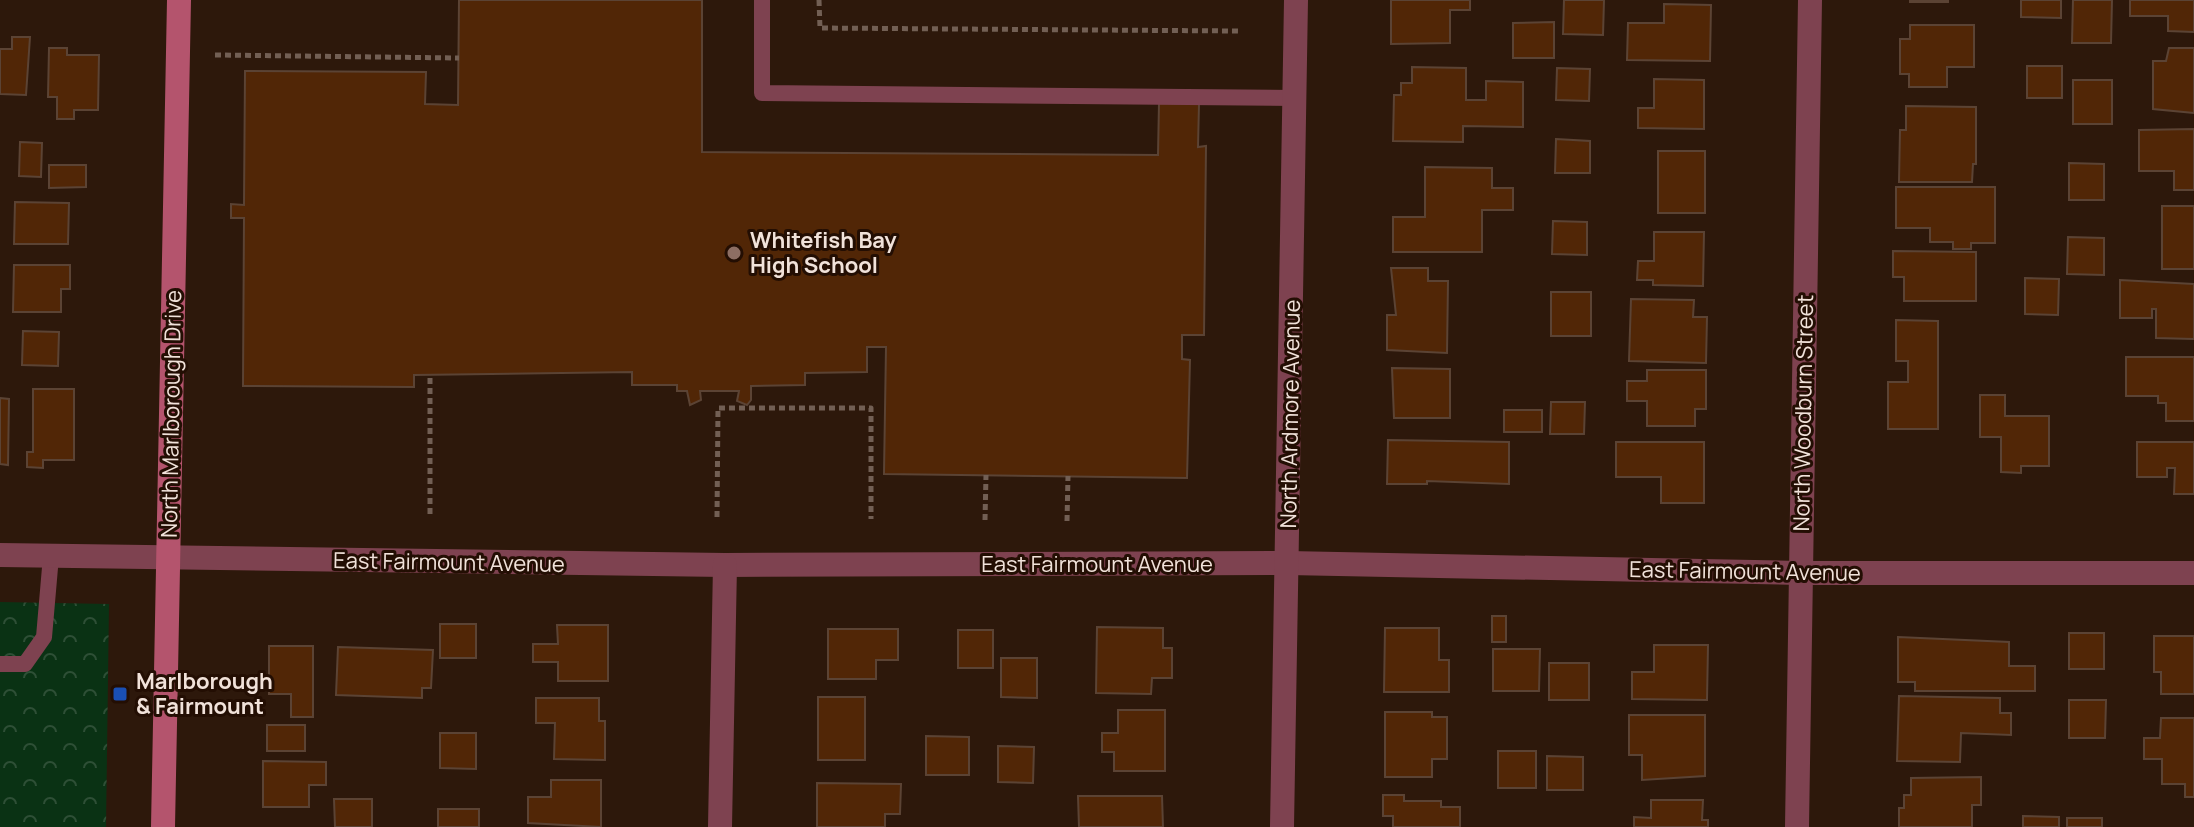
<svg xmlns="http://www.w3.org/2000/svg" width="2194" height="827" font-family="Manrope,sans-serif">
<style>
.forest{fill:url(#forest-crowns)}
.building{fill:#512606;stroke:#5b4334;stroke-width:2}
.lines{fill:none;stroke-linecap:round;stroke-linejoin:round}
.path{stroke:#725f54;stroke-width:5;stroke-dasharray:6 4;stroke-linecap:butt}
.lane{stroke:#7e4250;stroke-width:16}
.street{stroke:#7e4250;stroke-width:24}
.secondary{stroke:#b4546d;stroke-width:24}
.education-dot{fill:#8d6e63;stroke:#230e03;stroke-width:3}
.transit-dot{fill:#1a4fb4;stroke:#230e03;stroke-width:3}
.labels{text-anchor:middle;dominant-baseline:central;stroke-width:6;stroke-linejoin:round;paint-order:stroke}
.poi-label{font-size:22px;font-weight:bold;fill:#f1e2da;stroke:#230e03;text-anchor:start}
.street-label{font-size:22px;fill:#f1e2da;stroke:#230e03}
</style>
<defs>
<pattern id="forest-crowns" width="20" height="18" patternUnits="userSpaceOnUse" patternTransform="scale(2)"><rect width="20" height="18" fill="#0a3214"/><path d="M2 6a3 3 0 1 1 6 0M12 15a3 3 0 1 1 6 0" fill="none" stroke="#2e4f36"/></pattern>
</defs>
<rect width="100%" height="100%" fill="#2d180b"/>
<polygon class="forest" points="0,602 109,604 106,827 0,827"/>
<g class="building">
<polygon points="459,0 702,0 702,152 1158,155 1159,103 1199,104 1198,147 1206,146 1204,335 1182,335 1182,359 1190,360 1187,478 884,474 886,347 867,347 867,372 805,373 805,385 751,386 751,400 747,405 737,401 739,391 700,391 701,400 690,405 687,391 677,391 677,385 632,385 632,372 414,375 414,387 243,386 244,218 231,218 231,204 244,205 245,71 426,72 425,104 458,105"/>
<polygon points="1391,0 1470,0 1470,10 1450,10 1450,43 1391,44"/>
<polygon points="1564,0 1604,0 1603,35 1563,34"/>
<rect x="1910" y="0" width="38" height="2"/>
<polygon points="2021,0 2061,0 2061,18 2021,17"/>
<polygon points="2073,0 2112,0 2111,43 2072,43"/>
<polygon points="2130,0 2194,0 2194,32 2168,31 2168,16 2130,16"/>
<polygon points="1664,4 1711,5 1710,61 1627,60 1628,23 1664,23"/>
<polygon points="1554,22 1554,58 1513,58 1513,23"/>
<polygon points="1910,25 1974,25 1974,67 1947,67 1947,87 1909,87 1909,74 1900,74 1900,39 1910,39"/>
<polygon points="12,37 30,37 26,95 0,94 0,49 12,49"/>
<polygon points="49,48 67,48 67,55 99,55 98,110 74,110 74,119 57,119 57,97 48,97"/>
<polygon points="2169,48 2194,48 2194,113 2153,109 2153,61 2166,61"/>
<rect x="2027" y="66" width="35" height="32"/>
<polygon points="1412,67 1466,68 1466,100 1486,100 1486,81 1523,82 1523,127 1463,126 1463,142 1393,141 1394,95 1401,95 1401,83 1412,83"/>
<polygon points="1557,68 1590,69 1589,101 1556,100"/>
<polygon points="1654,79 1704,80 1704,129 1638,128 1638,108 1654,108"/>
<rect x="2073" y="80" width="39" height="44"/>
<polygon points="1906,106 1976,107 1976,164 1973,164 1972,182 1899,182 1900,130 1906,130"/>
<polygon points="2194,129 2194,190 2174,190 2174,171 2139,171 2139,130"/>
<polygon points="1556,139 1590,141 1590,173 1555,173"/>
<polygon points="20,142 42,143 41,177 19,176"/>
<rect x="1658" y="151" width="47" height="62"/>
<polygon points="2069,163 2104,164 2104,200 2069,200"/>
<polygon points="49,165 86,165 86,187 49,188"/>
<polygon points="1425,167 1492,168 1492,188 1513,188 1513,210 1482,210 1482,252 1393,252 1393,217 1425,217"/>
<polygon points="1896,187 1995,187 1995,243 1971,243 1971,249 1953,249 1953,242 1930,242 1930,228 1896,228"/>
<polygon points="15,202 69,203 68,244 14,244"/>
<rect x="2162" y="206" width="32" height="63"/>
<polygon points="1553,221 1587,222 1587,255 1552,254"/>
<polygon points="1654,232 1704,232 1703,286 1653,285 1653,280 1637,280 1638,261 1654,261"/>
<polygon points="2068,237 2104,238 2104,275 2067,274"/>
<polygon points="1893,251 1976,252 1976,301 1904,301 1904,277 1893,277"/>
<polygon points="14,265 70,265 70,289 61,289 61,312 13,312"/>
<polygon points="1391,268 1428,268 1428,281 1448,281 1447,353 1387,350 1387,315 1396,315"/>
<polygon points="2025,278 2059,279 2058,315 2025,314"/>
<polygon points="2120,280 2194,284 2194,339 2156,338 2156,309 2152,309 2152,318 2120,318"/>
<rect x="1551" y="292" width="40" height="44"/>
<polygon points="1631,299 1694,300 1693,317 1707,317 1706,363 1629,361"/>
<polygon points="1896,320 1938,321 1938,429 1888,429 1888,382 1908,382 1908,361 1896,361"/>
<polygon points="23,331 59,332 58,366 22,365"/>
<polygon points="2126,357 2194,357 2194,421 2166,421 2166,403 2158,403 2158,396 2126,396"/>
<polygon points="1392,368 1450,369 1450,418 1394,418"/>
<polygon points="1647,370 1706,370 1706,409 1695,409 1695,426 1647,426 1647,401 1627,401 1627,381 1647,381"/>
<polygon points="33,389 74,389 74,460 43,460 43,468 27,467 27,452 33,452"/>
<polygon points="1980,395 2005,395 2005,416 2049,416 2049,466 2021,466 2021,473 2001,472 2001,437 1980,437"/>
<polygon points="0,398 9,399 8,465 0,464"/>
<polygon points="1551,402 1585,402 1584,434 1550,434"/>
<rect x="1504" y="410" width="38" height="22"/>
<polygon points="1388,440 1509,442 1509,484 1427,481 1427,484 1387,484"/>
<polygon points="1616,442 1704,442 1704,503 1661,503 1661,477 1616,477"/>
<polygon points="2137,442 2194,442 2194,494 2174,494 2175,468 2167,468 2167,477 2137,477"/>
<rect x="1492" y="616" width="14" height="26"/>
<rect x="440" y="624" width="36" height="34"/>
<polygon points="557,625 608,625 608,681 558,681 558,662 533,662 533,644 558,644"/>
<polygon points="1097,627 1163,628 1163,648 1172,648 1172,678 1152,678 1151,694 1096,693"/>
<polygon points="1385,628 1439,628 1439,660 1449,660 1449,692 1384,692"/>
<polygon points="828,629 898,629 898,660 876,660 876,679 828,679"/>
<rect x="958" y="630" width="35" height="38"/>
<rect x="2069" y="633" width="35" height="36"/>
<polygon points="2154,636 2194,636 2194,694 2161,694 2161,672 2154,672"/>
<polygon points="1898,637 2009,642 2009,666 2035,666 2035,691 1915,691 1915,682 1898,682"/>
<polygon points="1654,645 1708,645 1707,700 1632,699 1632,672 1654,672"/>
<polygon points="269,646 313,646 313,717 291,717 291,694 269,694"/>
<polygon points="338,647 433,650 431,688 422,688 422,698 336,695"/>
<polygon points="1493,649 1540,649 1539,691 1493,691"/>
<polygon points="1001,658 1037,658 1037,698 1001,697"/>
<rect x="1549" y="663" width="40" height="37"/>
<polygon points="1899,696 2000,698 2000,713 2011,713 2011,735 1961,733 1960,762 1897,761"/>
<rect x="818" y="697" width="47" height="63"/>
<polygon points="536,698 599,698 599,721 605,721 605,760 554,759 555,723 536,723"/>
<polygon points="2069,700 2106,700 2105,738 2069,738"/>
<polygon points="1118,710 1165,710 1165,771 1114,771 1114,752 1102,752 1102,733 1118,733"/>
<polygon points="1385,712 1432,712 1432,717 1447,717 1447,759 1432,759 1432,777 1385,777"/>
<polygon points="1629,715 1705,715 1705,776 1642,780 1642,755 1629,755"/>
<polygon points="2161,718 2194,718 2194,797 2185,797 2185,784 2162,784 2162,759 2144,759 2144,738 2160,738"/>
<rect x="267" y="725" width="38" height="26"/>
<polygon points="440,733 476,733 476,769 440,768"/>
<polygon points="926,736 969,737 969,775 926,775"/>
<polygon points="998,746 1034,747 1033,783 998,782"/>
<rect x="1498" y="751" width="38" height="37"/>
<polygon points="1547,756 1583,757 1583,790 1547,790"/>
<polygon points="263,761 326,762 326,785 309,785 309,807 263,807"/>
<polygon points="1981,777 1981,805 1972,805 1972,827 1899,827 1899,808 1904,808 1904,795 1911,795 1911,778"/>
<polygon points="551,780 601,780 601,827 528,823 528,797 551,797"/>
<polygon points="817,783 901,784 900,814 885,814 885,827 817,827"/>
<polygon points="1383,795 1404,795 1404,801 1441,801 1441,807 1460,807 1460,827 1393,827 1393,816 1383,816"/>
<polygon points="1078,796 1162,796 1163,827 1079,827"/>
<polygon points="334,799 372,799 372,827 335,827"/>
<polygon points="1651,800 1703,800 1702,820 1708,820 1708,827 1634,827 1634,817 1651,818"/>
<rect x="438" y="809" width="41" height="18"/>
<polygon points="2023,816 2059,817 2059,827 2023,827"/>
<rect x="2067" y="818" width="35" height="9"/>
</g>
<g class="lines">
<g class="path">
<polyline points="819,0 820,28 1238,31"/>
<polyline points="215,55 459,58"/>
<polyline points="430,514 430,374"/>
<polyline points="717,517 718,408 871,408 871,519"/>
<polyline points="985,520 986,475"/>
<polyline points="1067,521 1068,476"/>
</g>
<g class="lane">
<polyline points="762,0 762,93 1295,98"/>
<polyline points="0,664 25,664 44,637 51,556"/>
</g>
<g class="street">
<polyline points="0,555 725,565 1288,563 1800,573 2194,573"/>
<polyline points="720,827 725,565"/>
<polyline points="1282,827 1296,0"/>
<polyline points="1797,827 1810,0"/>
</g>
<polyline class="secondary" points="163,827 179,0"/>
</g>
<circle class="education-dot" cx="734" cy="253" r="8"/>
<rect class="transit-dot" x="112" y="686" width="16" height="16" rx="4"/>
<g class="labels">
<g class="poi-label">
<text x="750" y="240">Whitefish Bay<tspan x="750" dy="25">High School</tspan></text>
<text x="136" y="681">Marlborough<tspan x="136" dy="25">&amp; Fairmount</tspan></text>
</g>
<g class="street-label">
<text transform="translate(1803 413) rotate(-89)">North Woodburn Street</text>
<text transform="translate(171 414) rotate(-89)">North Marlborough Drive</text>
<text transform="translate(1290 414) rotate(-89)">North Ardmore Avenue</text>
<text transform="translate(449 562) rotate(1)">East Fairmount Avenue</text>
<text x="1097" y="564">East Fairmount Avenue</text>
<text transform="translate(1745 571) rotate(1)">East Fairmount Avenue</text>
</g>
</g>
</svg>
